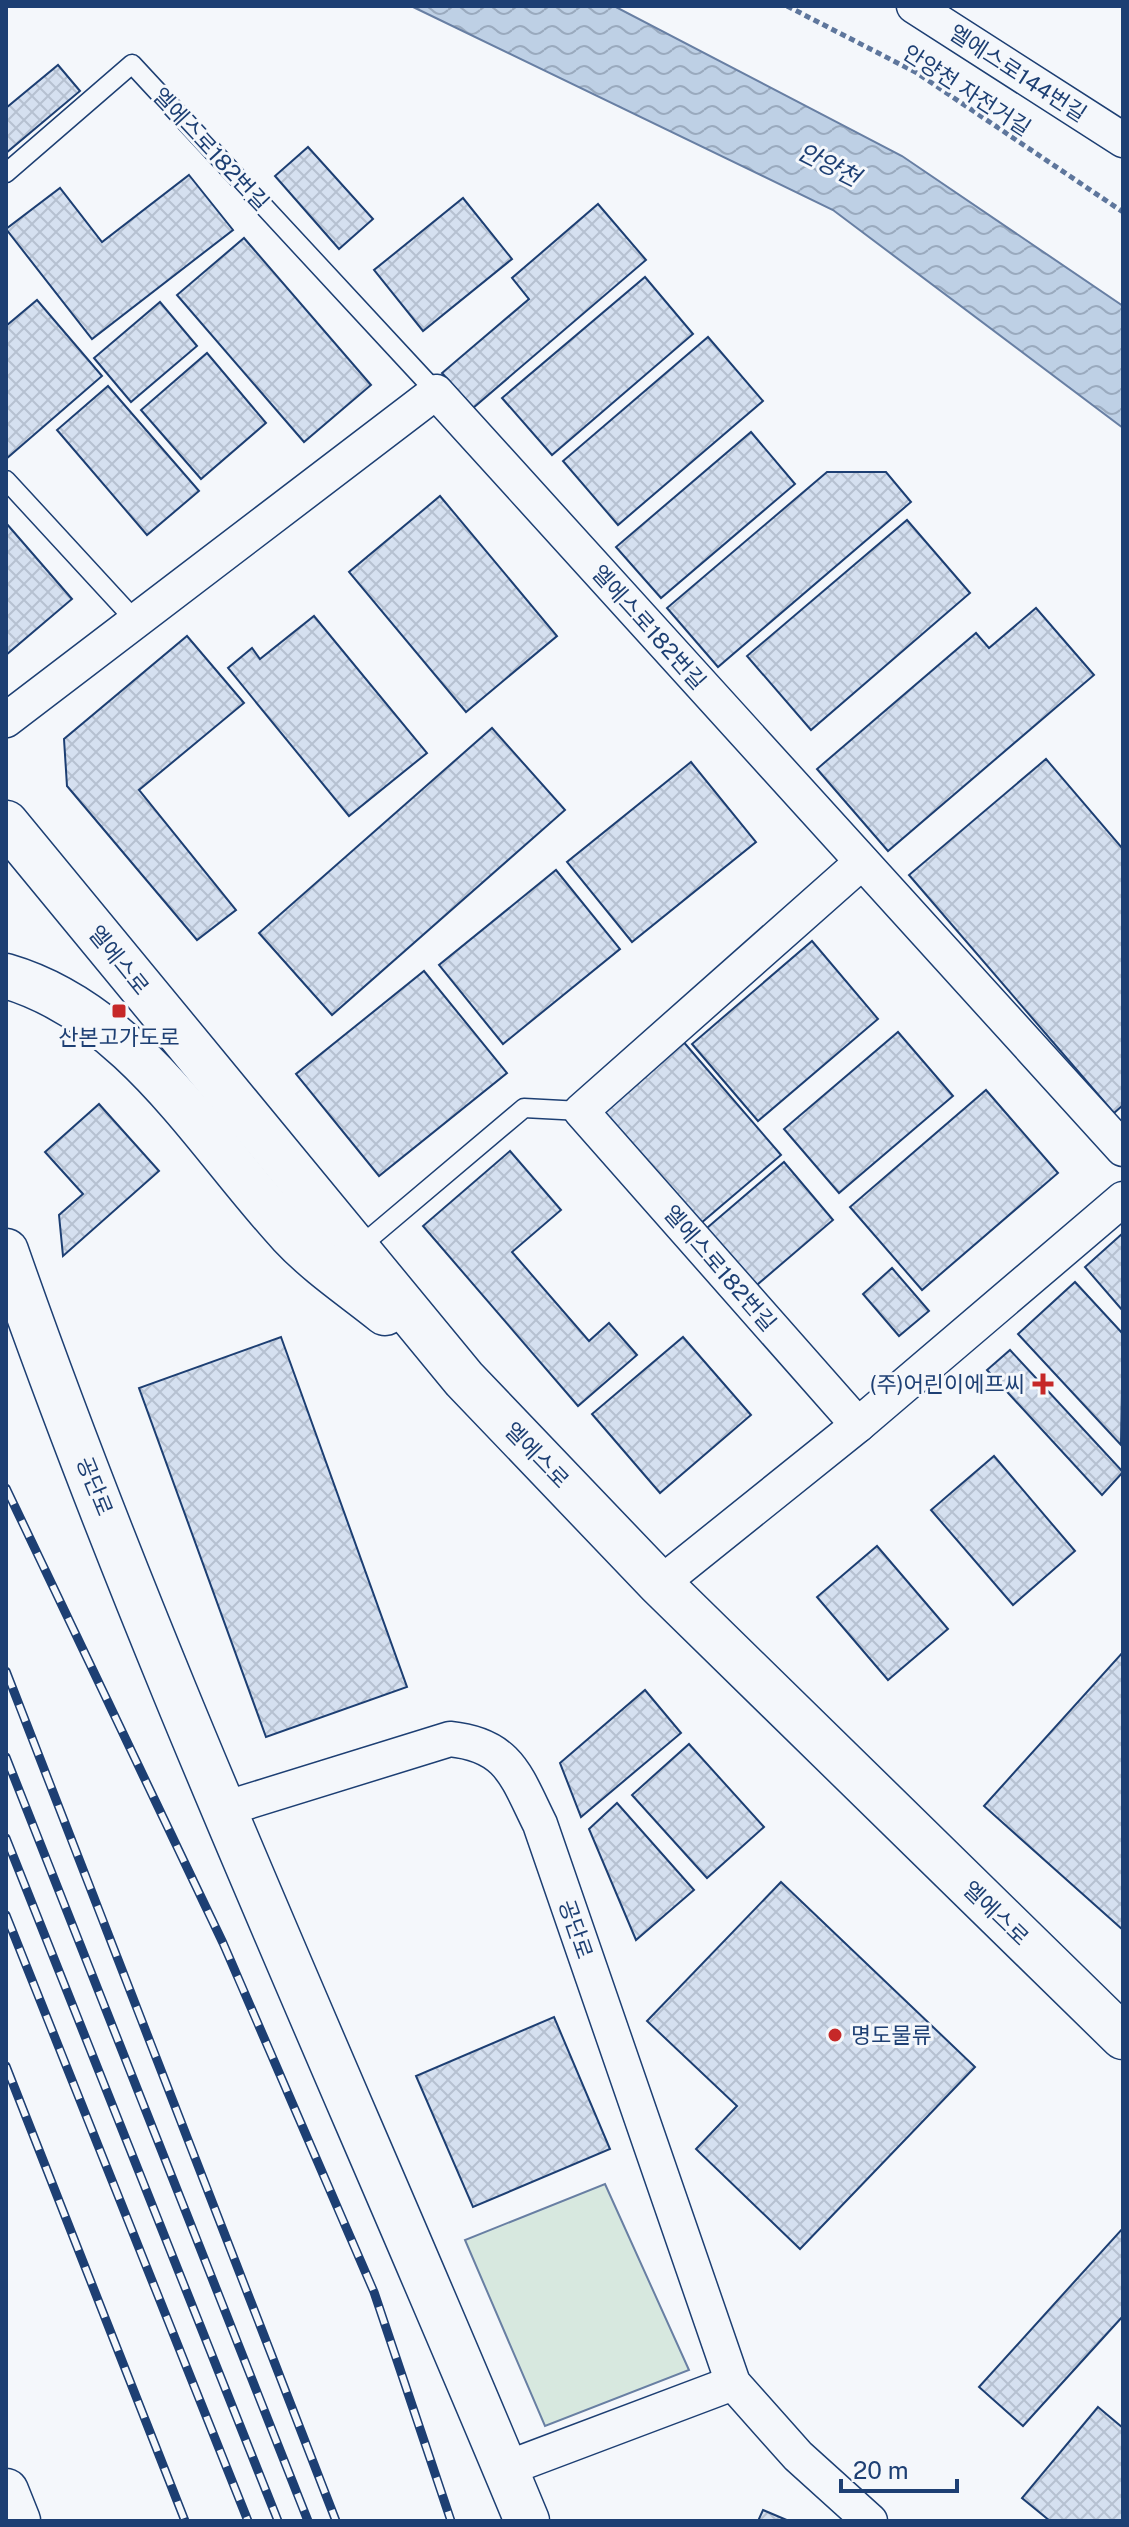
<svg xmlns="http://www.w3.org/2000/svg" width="1129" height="2527" font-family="'Public Sans','Noto Sans KR',sans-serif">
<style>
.park{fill:#d7e8df;stroke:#687fa3;stroke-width:2}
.water{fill:url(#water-waves);stroke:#687fa3;stroke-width:2}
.building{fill:url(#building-cross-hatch);stroke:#1d3f73;stroke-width:2}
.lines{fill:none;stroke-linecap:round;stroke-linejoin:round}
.lane-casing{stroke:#1d3f73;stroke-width:21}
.street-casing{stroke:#1d3f73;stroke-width:37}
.secondary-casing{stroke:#1d3f73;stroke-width:47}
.path{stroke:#5e769c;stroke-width:5;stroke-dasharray:6 4;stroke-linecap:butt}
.lane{stroke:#f4f7fb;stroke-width:18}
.street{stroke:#f4f7fb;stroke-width:34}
.secondary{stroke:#f4f7fb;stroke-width:44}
.rail-casing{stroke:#1d3f73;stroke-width:9}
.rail{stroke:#f4f7fb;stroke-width:6;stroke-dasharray:18;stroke-linecap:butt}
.poi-dot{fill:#c62828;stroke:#f4f7fb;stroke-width:3}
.labels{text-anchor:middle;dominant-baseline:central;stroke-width:6;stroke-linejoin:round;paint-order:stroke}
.street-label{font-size:22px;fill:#1d3f73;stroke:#f4f7fb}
.poi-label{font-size:22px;fill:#1d3f73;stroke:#f4f7fb}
.water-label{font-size:24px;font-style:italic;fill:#1d3f73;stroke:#f4f7fb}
</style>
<defs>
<pattern id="water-waves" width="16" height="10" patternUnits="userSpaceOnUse" patternTransform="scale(2)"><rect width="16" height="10" fill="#bed0e5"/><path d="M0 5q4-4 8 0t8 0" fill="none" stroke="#9aaabe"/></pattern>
<pattern id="building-cross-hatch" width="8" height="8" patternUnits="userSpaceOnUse" patternTransform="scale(2)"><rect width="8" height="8" fill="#d5e0f0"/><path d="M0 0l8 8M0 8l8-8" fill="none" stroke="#b6c1d1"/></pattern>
</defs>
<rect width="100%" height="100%" fill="#f4f7fb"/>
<polygon class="park" points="605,2184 689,2370 545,2426 465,2240"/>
<polygon class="water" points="411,6 614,6 902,156 1123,306 1123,428 833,210"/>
<g class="building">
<polygon points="58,65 80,91 6,153 6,108"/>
<polygon points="308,147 373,219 339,249 275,176"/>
<polygon points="189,175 233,230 92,339 6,229 60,188 102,242"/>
<polygon points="463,198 512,259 423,331 374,270"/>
<polygon points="598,204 646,260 473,408 442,373 529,299 512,278"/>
<polygon points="244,238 371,385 304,442 177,295"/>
<polygon points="645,277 693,334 552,455 502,398"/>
<polygon points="37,300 102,376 6,459 6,326"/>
<polygon points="160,302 197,346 131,402 94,358"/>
<polygon points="708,337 763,401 618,525 563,461"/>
<polygon points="207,353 266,423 201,479 141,410"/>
<polygon points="108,386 199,491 147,535 57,430"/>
<polygon points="751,432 795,484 661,598 616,547"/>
<polygon points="827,472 886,472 911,502 718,667 667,608"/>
<polygon points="440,496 557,636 466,712 349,572"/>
<polygon points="907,520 970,593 811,730 747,656"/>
<polygon points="6,523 72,599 6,655"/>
<polygon points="1036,608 1094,675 888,851 817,769 976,633 989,648"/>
<polygon points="314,616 427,753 349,816 228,668 252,648 260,659"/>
<polygon points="187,636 244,703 139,790 236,910 197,940 67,786 64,739"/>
<polygon points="492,728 565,810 332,1015 259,933"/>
<polygon points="1046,759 1123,849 1123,1105 1114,1113 909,875"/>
<polygon points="691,762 756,842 632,942 567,862"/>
<polygon points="556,870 620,949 503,1044 439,965"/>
<polygon points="812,941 878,1019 758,1121 692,1044"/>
<polygon points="424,971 507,1073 379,1176 296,1074"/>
<polygon points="898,1032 953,1096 839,1193 784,1129"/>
<polygon points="681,1039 781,1155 694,1229 594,1113"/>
<polygon points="986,1090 1058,1173 922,1290 850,1207"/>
<polygon points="99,1104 159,1171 63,1256 59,1215 83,1194 45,1152"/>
<polygon points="510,1151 561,1210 512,1252 589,1341 609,1323 637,1355 578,1406 423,1226"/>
<polygon points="784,1162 833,1220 751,1290 701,1233"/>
<polygon points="1123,1233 1123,1311 1085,1267"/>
<polygon points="892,1268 929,1311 899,1336 863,1294"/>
<polygon points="1075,1282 1123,1334 1121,1445 1018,1334"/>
<polygon points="281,1337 407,1687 266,1737 139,1388"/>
<polygon points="683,1337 751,1415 660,1493 592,1414"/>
<polygon points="1010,1350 1123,1472 1102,1495 987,1370"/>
<polygon points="994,1456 1075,1551 1013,1605 931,1510"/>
<polygon points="877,1546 948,1629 888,1680 817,1597"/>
<polygon points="1123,1652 1123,1930 984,1806"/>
<polygon points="645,1690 681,1733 581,1817 560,1763"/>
<polygon points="689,1744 764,1827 707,1878 632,1795"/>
<polygon points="617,1803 694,1890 636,1940 589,1829"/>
<polygon points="781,1882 975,2067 800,2249 696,2149 737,2106 647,2021"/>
<polygon points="554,2017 610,2149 473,2207 416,2076"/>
<polygon points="1123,2228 1123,2316 1023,2426 979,2387"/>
<polygon points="1098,2407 1123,2428 1123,2521 1050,2521 1022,2498"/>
<polygon points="763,2510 789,2521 758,2521"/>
</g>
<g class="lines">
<g class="lane-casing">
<g id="lane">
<polyline points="6,173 132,64 436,392"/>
<polyline points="6,480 134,619"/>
<polyline points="357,1249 524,1108 581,1111"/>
</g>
</g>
<g class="street-casing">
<g id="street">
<polyline points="914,6 1123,140"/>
<polyline points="6,720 436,392 1123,1149"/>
<polyline points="858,1425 581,1111 862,862"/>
<polyline points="660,1584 858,1425 1123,1199"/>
<path d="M224,1809L450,1739C509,1745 516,1776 540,1824L733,2383L798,2456L870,2521"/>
<polyline points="505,2469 733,2383"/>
</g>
</g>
<g class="secondary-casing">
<g id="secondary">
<polyline points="6,823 464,1379 660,1584 1123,2037"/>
<path d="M6,976C133,1013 206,1143 291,1235C318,1264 354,1288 385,1313"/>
<path d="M6,1251C157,1683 352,2098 527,2521"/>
<polyline points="6,2491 18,2521"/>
</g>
</g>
<polyline class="path" points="787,6 917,73 1123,212"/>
<use href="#lane" class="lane"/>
<use href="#street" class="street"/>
<use href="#secondary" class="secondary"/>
<g class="rail-casing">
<g id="rail">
<polyline points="6,1488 223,1943 374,2292 451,2521"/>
<polyline points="6,1671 336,2521"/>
<polyline points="6,1757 308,2521"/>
<polyline points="6,1838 278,2521"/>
<polyline points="6,1915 248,2521"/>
<polyline points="6,2066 185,2521"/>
</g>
</g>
<use href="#rail" class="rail"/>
</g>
<g class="poi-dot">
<rect x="111" y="1003" width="16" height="16" rx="4"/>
<path d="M1039 1372h8v8h8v8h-8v8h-8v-8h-8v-8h8z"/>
<circle cx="835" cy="2035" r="8"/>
</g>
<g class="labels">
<g class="street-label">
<text transform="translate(1018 73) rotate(33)">엘에스로144번길</text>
<text transform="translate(967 90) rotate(33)">안양천 자전거길</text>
<text transform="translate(211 149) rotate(47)">엘에스로182번길</text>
<text transform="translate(649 627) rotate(48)">엘에스로182번길</text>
<text transform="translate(119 960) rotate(51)">엘에스로</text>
<text transform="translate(720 1268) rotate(49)">엘에스로182번길</text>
<text transform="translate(537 1455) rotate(46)">엘에스로</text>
<text transform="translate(95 1486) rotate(68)">공단로</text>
<text transform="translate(996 1913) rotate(44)">엘에스로</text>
<text transform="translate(576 1929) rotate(71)">공단로</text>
</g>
<g class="poi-label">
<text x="119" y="1037">산본고가도로</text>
<text x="1025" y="1384" text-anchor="end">(주)어린이에프씨</text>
<text x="851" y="2035" text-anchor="start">명도물류</text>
</g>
<g class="water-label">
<text transform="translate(829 164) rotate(27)">안양천</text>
</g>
</g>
<rect width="1129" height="2527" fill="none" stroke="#1d3f73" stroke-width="16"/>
<path d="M841 2479v12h116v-12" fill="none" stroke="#1d3f73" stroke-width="4"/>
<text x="853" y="2479" font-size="24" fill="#1d3f73" stroke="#f4f7fb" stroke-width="6" paint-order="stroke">20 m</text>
</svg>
